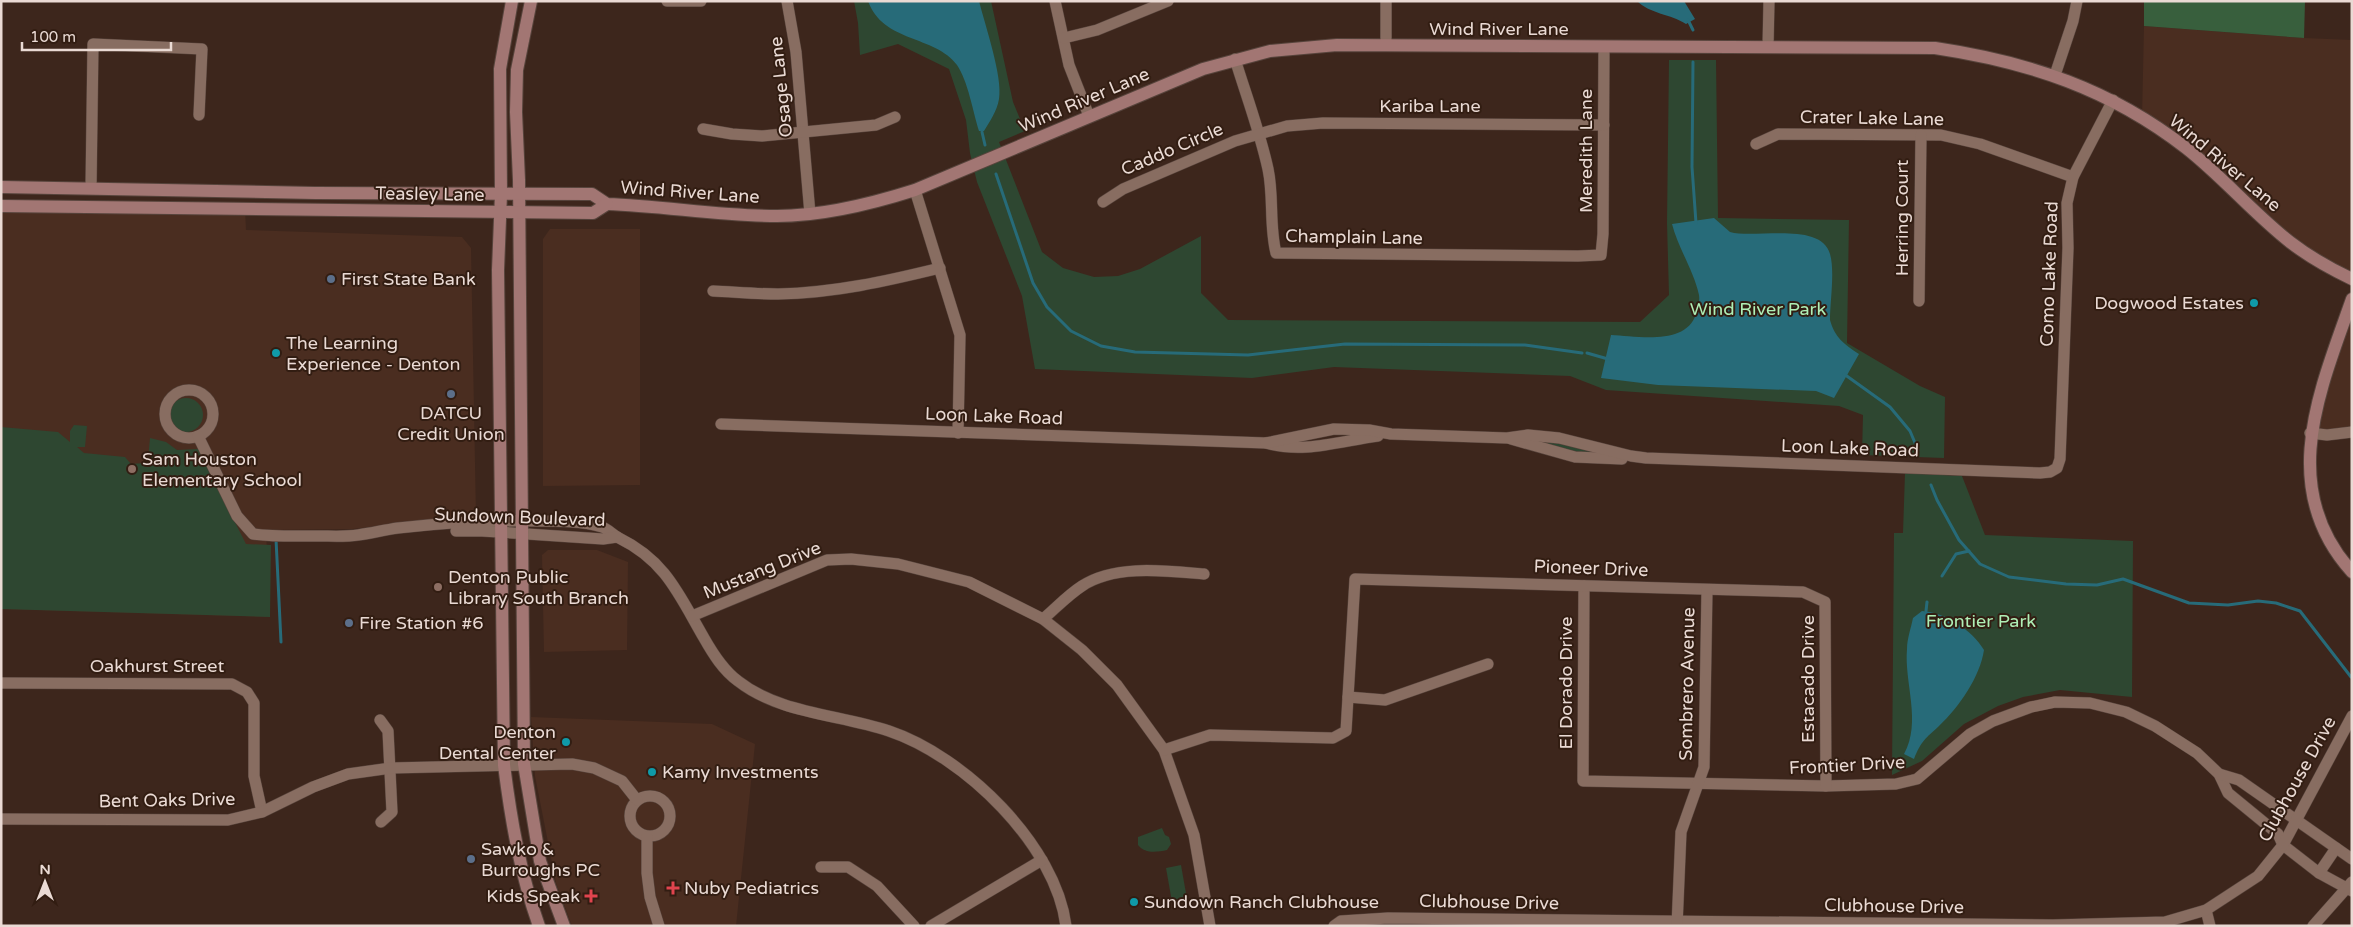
<svg xmlns="http://www.w3.org/2000/svg" width="2353" height="927" font-family="'Varela Round',sans-serif">
<style>
.built{fill:#4a2d20}
.green{fill:#2e4731}
.forest{fill:#385f3d}
.water{fill:#276b79}
.lines{fill:none;stroke-linecap:round;stroke-linejoin:round}
.stream{stroke:#276b79;stroke-width:3}
.street-casing{stroke:#57443c;stroke-width:12}
.secondary-casing{stroke:#57443c;stroke-width:14}
.street{stroke:#886d61;stroke-width:11}
.secondary{stroke:#a27673;stroke-width:12}
.service-dot{fill:#5c6f8a;stroke:#321d12;stroke-width:2}
.culture-dot{fill:#0f9aa8;stroke:#321d12;stroke-width:2}
.education-dot{fill:#8d6e63;stroke:#321d12;stroke-width:2}
.health-dot{fill:#e0444e;stroke:#321d12;stroke-width:2}
.labels{text-anchor:middle;dominant-baseline:central;stroke-width:4;stroke-linejoin:round;paint-order:stroke}
.street-label{font-size:18px;fill:#eadad4;stroke:#321d12}
.poi-label{font-size:18px;fill:#eadad4;stroke:#321d12;text-anchor:start}
.park-label{font-size:18px;fill:#afefb6;stroke:#321d12}
</style>
<rect width="100%" height="100%" fill="#3d261c"/>
<g class="built">
<polygon points="2144,26 2304,38 2352,40 2352,279 2340,273 2142,118"/>
<polygon points="1,207 245,209 246,230 462,237 471,248 476,516 352,529 266,530 270,617 1,609"/>
<polygon points="550,229 640,229 640,485 543,486 543,239"/>
<polygon points="2352,299 2352,432 2310,433"/>
<polygon points="548,550 597,550 628,562 627,650 544,652 542,555"/>
<polygon points="531,717 712,724 755,744 736,926 572,926 556,883 535,776"/>
</g>
<g class="green">
<polygon points="854,1 991,1 1013,102 1025,131 999,142 1042,252 1063,268 1094,277 1118,276 1140,269 1201,236 1201,293 1228,320 1640,322 1669,295 1667,223 1669,60 1716,60 1718,218 1849,220 1847,343 1920,386 1945,397 1944,458 1862,455 1863,415 1839,406 1606,390 1570,376 1334,367 1252,378 1035,369 1022,296 977,182 970,153 966,120 949,69 898,44 860,55 858,23"/>
<circle cx="186" cy="415" r="17"/>
<polygon points="74,425 87,426 85,447 77,447 84,453 125,457 131,464 145,463 148,460 150,438 166,442 177,450 198,449 246,544 271,545 270,617 1,609 1,427 58,432 70,442 70,431"/>
<polygon points="1529,439 1552,441 1606,453 1573,453"/>
<polygon points="1905,473 1962,476 1985,535 2133,541 2132,697 2060,690 2023,697 1998,706 1964,724 1922,761 1892,775 1894,533 1903,533"/>
<path d="M1162,828L1165,835L1169,837L1171,844L1167,850C1157,852 1145,854 1138,845V837Z"/>
<polygon points="1181,865 1187,899 1172,902 1166,868"/>
</g>
<polygon class="forest" points="2144,1 2305,1 2304,38 2144,26"/>
<g class="water">
<path d="M868,1H979C985,25 1003,77 999,99C997,111 990,121 984,131H979C973,112 968,81 957,65C935,35 883,43 868,1Z"/>
<path d="M1637,1H1684L1695,19L1686,24C1671,14 1650,14 1637,1Z"/>
<path d="M1714,218L1730,232C1755,239 1821,221 1830,254C1835,271 1830,302 1830,320C1835,338 1844,344 1859,354L1834,398L1816,391L1658,385L1601,378L1611,335C1637,336 1686,346 1696,314C1698,308 1700,302 1699,295C1694,271 1678,248 1672,224Z"/>
<path d="M1922,611C1945,612 1972,630 1984,650C1980,677 1959,707 1939,726C1926,738 1921,741 1914,759L1904,754C1922,722 1904,683 1907,649C1907,639 1911,628 1913,618Z"/>
</g>
<g class="lines">
<g class="stream">
<polyline points="1688,20 1693,30"/>
<polyline points="1693,62 1692,167 1696,223"/>
<polyline points="982,132 985,145"/>
<polyline points="996,174 1033,283 1047,307 1071,331 1101,346 1135,352 1248,355 1345,344 1525,345 1582,353"/>
<polyline points="1587,353 1608,359"/>
<polyline points="1844,374 1890,407 1910,431 1918,450"/>
<polyline points="1931,485 1937,500 1959,540 1980,564 2009,577 2066,584 2097,585 2123,579 2189,603 2228,605 2258,601 2276,603 2300,611 2351,677"/>
<polyline points="276,539 281,642"/>
<polyline points="1942,576 1956,554 1969,551"/>
<polyline points="1926,611 1927,602"/>
</g>
<g class="street-casing">
<g id="street">
<polyline points="667,1 701,1"/>
<polyline points="787,1 796,52 810,214"/>
<polyline points="1055,1 1069,65 1089,116"/>
<polyline points="1064,38 1097,30 1168,1"/>
<polyline points="1386,45 1386,1"/>
<polyline points="1768,47 1769,1"/>
<path d="M1235,59C1246,95 1260,132 1268,169C1274,197 1269,225 1276,253L1578,256L1601,255L1603,234L1604,47"/>
<polyline points="2055,75 2073,21 2077,1"/>
<polyline points="703,129 732,134 762,136 876,125 895,117"/>
<polyline points="1756,144 1778,134 1941,135 1980,144 2073,177"/>
<polyline points="91,188 93,44 202,49 199,115"/>
<polyline points="915,190 960,335 958,433"/>
<polyline points="1103,202 1123,189 1235,141 1287,126 1323,123 1604,125"/>
<path d="M713,291C735,292 757,294 778,294C834,293 887,281 940,268"/>
<polyline points="1919,301 1921,135"/>
<circle cx="189" cy="414" r="24"/>
<path d="M721,424L1266,443C1303,454 1340,441 1378,436"/>
<polyline points="2310,433 2327,435 2352,432"/>
<path d="M198,436L237,516L253,534C275,537 297,536 318,536C331,536 346,537 358,535C372,533 384,530 398,528C444,523 491,520 538,521C559,521 582,521 602,527C608,529 613,535 619,538C666,561 679,595 704,638C713,654 723,670 738,681C780,714 839,714 889,731C964,756 1056,845 1066,926"/>
<polyline points="1511,439 1575,457 1622,459"/>
<polyline points="1266,443 1334,429 1369,430 1391,434 1507,438 1528,435 1559,438 1631,456 1646,458 2040,473 2050,472 2057,468 2060,459 2068,248 2067,203 2073,177 2113,100"/>
<polyline points="456,531 482,531 603,539 617,537"/>
<polyline points="1584,586 1583,781 1826,786 1896,784 1917,779 1970,734 1993,721 2031,707 2055,702 2090,703 2126,712 2155,726 2197,753 2219,774 2228,793 2278,834 2283,845 2319,873 2352,891"/>
<polyline points="692,616 827,560 851,559 898,564 969,582 1043,619 1082,650 1117,685 1164,750 1194,835 1210,926"/>
<path d="M1043,619C1056,608 1068,595 1082,586C1115,564 1167,571 1204,574"/>
<polyline points="1,683 232,684 247,692 254,703 254,776 262,812"/>
<polyline points="1348,697 1385,700 1488,664"/>
<polyline points="380,720 388,731 392,812 381,822"/>
<polyline points="1164,750 1210,735 1333,738 1346,731 1355,579 1803,592 1825,602 1826,786"/>
<polyline points="2219,774 2239,780 2352,859"/>
<circle cx="650" cy="816" r="20"/>
<polyline points="1,819 228,820 262,812 313,787 348,774 391,768 572,764 594,768 622,781 637,800"/>
<polyline points="647,837 647,873 650,897 659,926"/>
<polyline points="821,867 848,867 877,886 914,926"/>
<polyline points="2319,873 2336,848"/>
<polyline points="2206,910 2210,926"/>
<polyline points="931,926 1042,860"/>
<polyline points="1334,926 1341,921 1388,918 2053,925 2165,922 2206,910 2258,876 2283,845 2352,716"/>
<polyline points="1677,926 1681,832 1704,767 1707,590"/>
<polyline points="2313,926 2352,882"/>
</g>
</g>
<g class="secondary-casing">
<g id="secondary">
<path d="M512,1L500,69L501,194L498,270L504,765C511,820 520,873 539,926"/>
<polyline points="531,1 517,70 516,112 519,180 524,764 540,861 564,926"/>
<path d="M1,187L315,193L592,194L607,204C664,206 721,216 777,216C824,216 871,204 915,190L1203,69L1270,51L1337,45L1935,48C2029,62 2110,89 2186,148C2223,177 2253,213 2290,242C2308,256 2331,269 2352,279"/>
<polyline points="1,206 593,213 607,204"/>
<path d="M2352,299C2320,390 2276,488 2352,572"/>
</g>
</g>
<use href="#street" class="street"/>
<use href="#secondary" class="secondary"/>
</g>
<g class="service-dot">
<circle cx="331" cy="279" r="5"/>
<circle cx="451" cy="394" r="5"/>
<circle cx="349" cy="623" r="5"/>
<circle cx="471" cy="859" r="5"/>
</g>
<g class="culture-dot">
<circle cx="2254" cy="303" r="5"/>
<circle cx="276" cy="353" r="5"/>
<circle cx="566" cy="742" r="5"/>
<circle cx="652" cy="772" r="5"/>
<circle cx="1134" cy="902" r="5"/>
</g>
<g class="education-dot">
<circle cx="132" cy="469" r="5"/>
<circle cx="438" cy="587" r="5"/>
</g>
<g class="health-dot">
<path d="M670.5 880.5h5v5h5v5h-5v5h-5v-5h-5v-5h5z"/>
<path d="M588.5 888.5h5v5h5v5h-5v5h-5v-5h-5v-5h5z"/>
</g>
<g class="labels">
<g class="street-label">
<text x="1499" y="29">Wind River Lane</text>
<text transform="translate(781 87) rotate(-96)">Osage Lane</text>
<text transform="translate(1084 100) rotate(-23)">Wind River Lane</text>
<text x="1430" y="106">Kariba Lane</text>
<text transform="translate(1872 118) rotate(1)">Crater Lake Lane</text>
<text transform="translate(1172 149) rotate(-23)">Caddo Circle</text>
<text transform="translate(1586 151) rotate(-90)">Meredith Lane</text>
<text transform="translate(2225 163) rotate(40)">Wind River Lane</text>
<text transform="translate(690 192) rotate(4)">Wind River Lane</text>
<text transform="translate(430 194) rotate(1)">Teasley Lane</text>
<text transform="translate(1902 218) rotate(-90)">Herring Court</text>
<text transform="translate(1354 237) rotate(1)">Champlain Lane</text>
<text transform="translate(2049 274) rotate(-88)">Como Lake Road</text>
<text transform="translate(994 416) rotate(2)">Loon Lake Road</text>
<text transform="translate(1850 448) rotate(2)">Loon Lake Road</text>
<text transform="translate(520 517) rotate(2)">Sundown Boulevard</text>
<text transform="translate(1591 568) rotate(2)">Pioneer Drive</text>
<text transform="translate(762 570) rotate(-22)">Mustang Drive</text>
<text x="157" y="666">Oakhurst Street</text>
<text transform="translate(1808 679) rotate(-90)">Estacado Drive</text>
<text transform="translate(1566 683) rotate(-90)">El Dorado Drive</text>
<text transform="translate(1687 684) rotate(-89)">Sombrero Avenue</text>
<text transform="translate(1847 765) rotate(-3)">Frontier Drive</text>
<text transform="translate(2297 779) rotate(-61)">Clubhouse Drive</text>
<text transform="translate(167 800) rotate(-1)">Bent Oaks Drive</text>
<text transform="translate(1489 902) rotate(1)">Clubhouse Drive</text>
<text transform="translate(1894 906) rotate(1)">Clubhouse Drive</text>
</g>
<g class="poi-label">
<text x="341" y="279">First State Bank</text>
<text x="2244" y="303" text-anchor="end">Dogwood Estates</text>
<text x="286" y="343">The Learning<tspan x="286" dy="21">Experience - Denton</tspan></text>
<text x="451" y="413" text-anchor="middle">DATCU<tspan x="451" dy="21">Credit Union</tspan></text>
<text x="142" y="459">Sam Houston<tspan x="142" dy="21">Elementary School</tspan></text>
<text x="448" y="577">Denton Public<tspan x="448" dy="21">Library South Branch</tspan></text>
<text x="359" y="623">Fire Station #6</text>
<text x="556" y="732" text-anchor="end">Denton<tspan x="556" dy="21">Dental Center</tspan></text>
<text x="662" y="772">Kamy Investments</text>
<text x="481" y="849">Sawko &amp;<tspan x="481" dy="21">Burroughs PC</tspan></text>
<text x="684" y="888">Nuby Pediatrics</text>
<text x="580" y="896" text-anchor="end">Kids Speak</text>
<text x="1144" y="902">Sundown Ranch Clubhouse</text>
</g>
<g class="park-label">
<text x="1758" y="309">Wind River Park</text>
<text x="1981" y="621">Frontier Park</text>
</g>
</g>
<rect width="2353" height="927" fill="none" stroke="#eadad4" stroke-width="5"/>
<g transform="translate(45 882)" stroke="#321d12" stroke-width="4" paint-order="stroke">
<path d="M0-4L9 19L0 12L-9 19Z" fill="#eadad4"/>
<text y="-8" font-size="14" font-weight="bold" text-anchor="middle" fill="#eadad4">N</text>
</g>
<path d="M22 42v8h149v-8" fill="none" stroke="#eadad4" stroke-width="2.5"/>
<text x="30" y="42" font-size="15" fill="#eadad4" stroke="#321d12" stroke-width="4" paint-order="stroke">100 m</text>
</svg>
